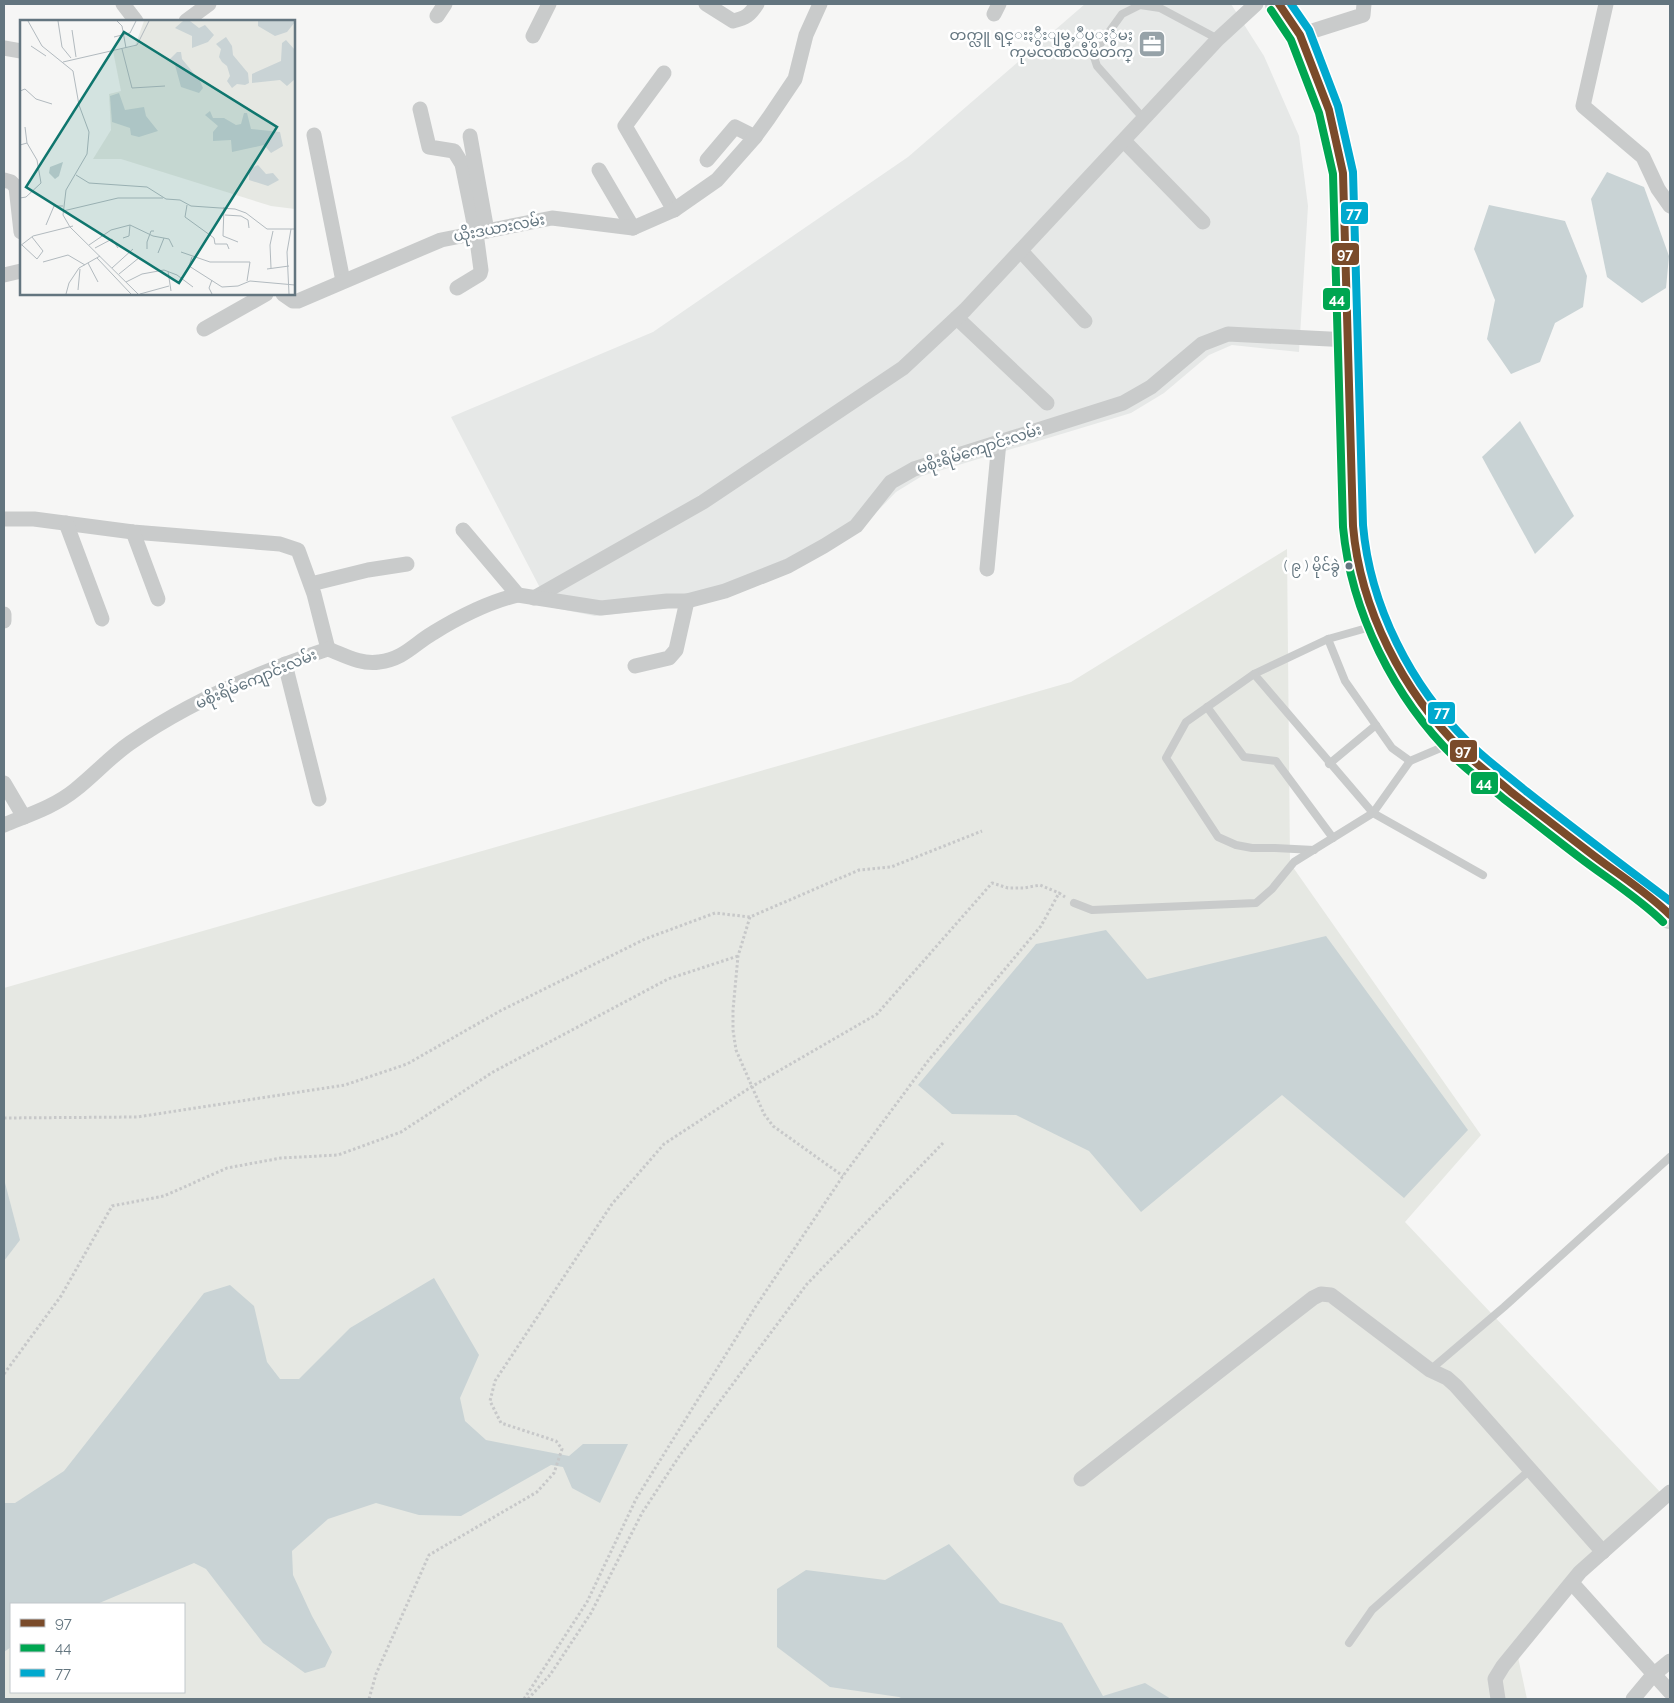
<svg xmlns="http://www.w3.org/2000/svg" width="1674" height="1703" font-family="Raleway,'Noto Sans Myanmar',sans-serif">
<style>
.built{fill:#e6e8e7}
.green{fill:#e6e8e3;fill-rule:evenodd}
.water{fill:#c9d3d5}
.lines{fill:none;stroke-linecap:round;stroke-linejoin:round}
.trunk-casing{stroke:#d2d3d3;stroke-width:28}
.path{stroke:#c7c8c9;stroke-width:3;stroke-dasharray:2.5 2.5;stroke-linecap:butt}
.service{stroke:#c9cbcb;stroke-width:8}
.minor{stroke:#c9cbcb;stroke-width:15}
.trunk{stroke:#dedfdf;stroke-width:25}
.bus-1-casing{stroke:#fff;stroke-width:11}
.bus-2-casing{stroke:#fff;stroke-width:11}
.bus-3-casing{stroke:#fff;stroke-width:11}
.bus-1{stroke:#7a4b2a;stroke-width:8}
.bus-2{stroke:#00a651;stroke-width:8}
.bus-3{stroke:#00a9ce;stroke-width:8}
.bus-dot{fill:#63757f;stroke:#fff;stroke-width:2}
.labels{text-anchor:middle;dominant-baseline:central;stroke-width:5;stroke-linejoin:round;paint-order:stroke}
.bus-label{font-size:14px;fill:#63757f;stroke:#fff;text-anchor:end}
.poi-label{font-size:15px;fill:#63757f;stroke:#fff;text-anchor:end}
.street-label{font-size:15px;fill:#63757f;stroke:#fff}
.inset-road{fill:none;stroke:#b2babf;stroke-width:1}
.view{fill:#0f766e;fill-opacity:0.15;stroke:#0f766e;stroke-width:2.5}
.inset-edge{fill:none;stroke:#63757f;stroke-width:2.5}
.line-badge{stroke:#fff;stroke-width:2}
.badge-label{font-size:14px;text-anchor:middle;font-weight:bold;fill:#fff}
</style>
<rect width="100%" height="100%" fill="#f6f6f5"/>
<polygon class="built" points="1085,4 1231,4 1264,56 1299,136 1308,206 1299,352 1232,345 1209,355 1164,393 1131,413 922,476 896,492 863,526 672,608 595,616 550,607 451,417 653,332 908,157"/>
<path class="green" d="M1287,549L1290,863L1481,1135L1405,1222L1661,1493L1516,1648L1527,1699H4V988L1071,682ZM11,1604H184V1692H11Z"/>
<g class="water">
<polygon points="1607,172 1644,187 1669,256 1666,288 1642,303 1607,277 1591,199"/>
<polygon points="1489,205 1565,221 1587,276 1583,307 1555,323 1540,362 1511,374 1487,339 1495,300 1474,249"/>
<polygon points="1520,421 1574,516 1535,554 1482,457"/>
<polygon points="1106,930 1147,979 1326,936 1468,1130 1404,1198 1282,1095 1141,1212 1089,1151 1016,1115 952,1114 918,1085 1036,944"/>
<polygon points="4,1179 20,1240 4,1261"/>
<polygon points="434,1278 479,1355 460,1398 465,1421 486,1440 569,1456 583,1444 628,1444 600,1503 572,1488 563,1467 551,1465 461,1516 419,1515 376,1503 328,1519 292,1551 293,1575 312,1616 332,1652 325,1667 305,1673 263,1643 206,1569 194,1563 97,1604 11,1604 11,1647 4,1652 4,1503 15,1503 64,1471 204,1293 230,1285 254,1306 267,1362 280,1379 299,1379 350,1328"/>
<polygon points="949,1544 1000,1603 1062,1623 1103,1696 1145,1683 1171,1699 903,1699 899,1697 830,1687 777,1647 777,1589 806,1570 885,1580"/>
</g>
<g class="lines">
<g class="trunk-casing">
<path id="trunk" d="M1279,4L1300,35L1329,110L1343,173L1353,526C1354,537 1355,549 1357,560C1370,622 1410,696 1454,742C1472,762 1496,779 1517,796C1565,835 1615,872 1664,909L1670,915"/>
</g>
<g class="path">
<polyline points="750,917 738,956 733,1010 733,1030 736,1050 764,1114 773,1126 843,1176"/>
<polyline points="4,1118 137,1117 345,1085 407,1064 500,1011 645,939 715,913 750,917 859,870 891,867 982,831"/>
<polyline points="4,1374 61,1296 112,1206 164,1196 227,1168 281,1158 338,1155 401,1132 493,1072 668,979 738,956"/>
<polyline points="369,1699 376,1674 429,1555 537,1492 554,1473 562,1449 556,1441 501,1423 490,1401 495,1381 612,1204 664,1144 751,1087 877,1014 992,883 1008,888 1024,888 1040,885 1059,893"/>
<polyline points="524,1699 587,1602 636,1499 756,1306 843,1176 928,1061 1041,926 1059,893 1065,897"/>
<polyline points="528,1699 550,1675 591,1613 642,1513 680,1455 807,1284 943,1143"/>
</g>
<g class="service">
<polyline points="1144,119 1097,66 1093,54 1122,14 1140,5 1160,8 1218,39"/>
<polyline points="1374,626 1328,639 1345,681 1392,748 1410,761 1450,744"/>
<polyline points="1254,674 1328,639"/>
<polyline points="1207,707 1244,757 1276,761 1333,838"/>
<polyline points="1329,764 1376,725"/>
<polyline points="1314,850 1275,848 1252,848 1236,845 1218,837 1166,758 1186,722 1254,674 1373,813 1410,761"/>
<polyline points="1074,903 1092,910 1256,903 1272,889 1294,862 1373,813 1483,875"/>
<polyline points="1430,1370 1504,1307 1670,1157"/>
<polyline points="1349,1643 1372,1610 1531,1469"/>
</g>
<g class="minor">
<polyline points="123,4 136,21"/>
<path d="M706,4L733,21C746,18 750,15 757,4"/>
<polyline points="1606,4 1583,106 1643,157 1658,189 1670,206"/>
<polyline points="994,14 999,4"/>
<polyline points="437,16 445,4"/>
<polyline points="186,21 209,4"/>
<polyline points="1300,35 1363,15 1364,4"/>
<polyline points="533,36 549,4"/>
<polyline points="4,48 21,51"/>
<polyline points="664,73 625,126 674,210"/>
<polyline points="420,109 429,147 454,151 462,164 476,233 481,270 480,274 457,288"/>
<polyline points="314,135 343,281"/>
<polyline points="470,136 487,231"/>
<polyline points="1124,141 1203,222"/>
<polyline points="707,160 735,127 755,137"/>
<polyline points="599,170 633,228"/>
<polyline points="4,180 11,182 16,187 21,232"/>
<polyline points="1021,251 1085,321"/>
<polyline points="4,275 21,271"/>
<polyline points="283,294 293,301 298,301 441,240 552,218 633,228 674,210 717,180 755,137 768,119 795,79 806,35 820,4"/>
<polyline points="957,318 1047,403"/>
<polyline points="204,329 266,294"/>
<polyline points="4,519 34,519 133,532 280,544 298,550 314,594 328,649"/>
<polyline points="66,523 102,619"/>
<polyline points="463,530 518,595"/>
<polyline points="133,532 158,599"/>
<polyline points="987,569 999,442"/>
<polyline points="311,584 368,570 407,564"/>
<polyline points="534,598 703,502 903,368 965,310 1218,39 1256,4"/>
<polyline points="4,614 4,621"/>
<polyline points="285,664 319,799"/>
<polyline points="635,666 669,658 676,650 687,601"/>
<polyline points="4,783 24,817"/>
<path d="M4,825C28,815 54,807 75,790C94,775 110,757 130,743C190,701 259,672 328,649C344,655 361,665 379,662C404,659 414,644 433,633C459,617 488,602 518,595L601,608L667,601H687L725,591L788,566L824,546L856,526L891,482L914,469L1123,403L1151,387L1202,344L1228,334L1349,340"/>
<polyline points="1081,1479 1313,1298 1321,1294 1331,1295 1430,1370 1447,1378 1456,1386 1603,1552"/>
<polyline points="1572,1583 1670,1692"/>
<polyline points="1498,1699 1495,1679 1503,1666 1580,1572 1670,1492"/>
<polyline points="1633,1699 1653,1675 1670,1661"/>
</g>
<use href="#trunk" class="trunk"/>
<g class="bus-1-casing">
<path id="bus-1" d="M1279,4L1300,35L1329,110L1343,173L1353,526C1360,609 1403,692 1462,750C1477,765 1495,778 1511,792C1537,812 1563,832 1589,852C1616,873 1646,891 1670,915"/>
</g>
<g class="bus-2-casing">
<path id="bus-2" d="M1271,10L1291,40L1319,113L1333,174L1343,527C1351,612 1394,698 1455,758C1470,773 1488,785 1504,799C1529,818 1554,838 1579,857C1605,877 1640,899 1663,922"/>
</g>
<g class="bus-3-casing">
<path id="bus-3" d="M1291,4L1309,30L1338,106L1353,172L1363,525C1370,606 1411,686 1468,742C1486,760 1507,775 1526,791C1574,829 1622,865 1670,901"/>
</g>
<use href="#bus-1" class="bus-1"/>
<use href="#bus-2" class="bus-2"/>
<use href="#bus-3" class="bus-3"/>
</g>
<defs>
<g id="office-square" transform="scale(1.4375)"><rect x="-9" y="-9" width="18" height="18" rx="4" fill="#96a2a8" stroke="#fff"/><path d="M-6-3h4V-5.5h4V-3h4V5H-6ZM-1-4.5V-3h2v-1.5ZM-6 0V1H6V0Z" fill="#fff"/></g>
</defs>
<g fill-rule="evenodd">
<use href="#office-square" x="1152" y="44"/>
</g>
<circle class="bus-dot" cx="1349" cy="566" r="4.5"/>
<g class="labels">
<g class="bus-label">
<text x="1340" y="566">( ၉ ) မိုင်ခွဲ</text>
</g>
<g class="poi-label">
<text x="1133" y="35">တက္လူ ရင္းႏွီးျမႇဳပ္ႏွံမႈ<tspan x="1133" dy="17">ကုမၸဏီလီမိတက္</tspan></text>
</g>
<g class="street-label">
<text transform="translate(499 228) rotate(-11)">ယိုးဒယားလမ်း</text>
<text transform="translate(979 449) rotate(-18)">မစိုးရိမ်ကျောင်းလမ်း</text>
<text transform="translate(256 679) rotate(-23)">မစိုးရိမ်ကျောင်းလမ်း</text>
</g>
</g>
<g transform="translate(20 20)">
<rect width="275" height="275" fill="#f6f6f5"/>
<path d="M124,1H275V189L251,186L101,139H73L91,110L89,74L101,71L93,31L115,26Z" fill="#e6e8e3"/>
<path d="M163,1H170L179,8L185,5L194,15L188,22L172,28V16L155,8ZM238,1H275V2L267,12L255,16L238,6ZM206,17L212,26L213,35L228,53L229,63L225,65L217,64L212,68L207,61L210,56L207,46L202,42L199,37L201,29L196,24ZM266,20L275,30V59L267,66L260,60L232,63V54L261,41L262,23ZM157,32H161L162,39L180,61L183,68L179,73L161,67L155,45L149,40ZM99,73L105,90L124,87L126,96L138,111L119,117L111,115L110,108L92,102L90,76ZM190,91L193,98H204L216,105L221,104L224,93H227L231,109L260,112L263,126L251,133L244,125L212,132L211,120L193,121V112L198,106L185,95ZM43,142L39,156L35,159L29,153L30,147ZM238,145L246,154L253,153L259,160L248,166L229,160V149Z" fill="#c9d3d5"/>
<path class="inset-road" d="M8,1L22,26L53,51L59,85L69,112L67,134L46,170L43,195L50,207L118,274M38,1L42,27L51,38M97,1L102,6L106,28M52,10L56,37M94,17L110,13L116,1M11,26L26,36M102,29L112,68L145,66M43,42L117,25L129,1M0,71L5,69L16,79L32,84M0,125L7,123L5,107M56,155L69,163L127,167L146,179L160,180L171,186L215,189L226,193L247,209H275M0,178L6,177L21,163L17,140L7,123M167,185L165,197L194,218L195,224H207L209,229M204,187L203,216L218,222M43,191L98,178H143M205,195L221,196L228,200L229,208M26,205L34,186H43M103,218L109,216L110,205M2,225L17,239L23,231L12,217M69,225L91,210L110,205L133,216L149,219L153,227M0,226L13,216L53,206M75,228L92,219L98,228M127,229V222L131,211H134M161,232L190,242H230L227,261M138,233L144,218M172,237L169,246L202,267L218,266L230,261L275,265M77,238L111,274M23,242L48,235L65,245M68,243L78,262M92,248L113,229M251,248L250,225L253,211M247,249L269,246M148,251L151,271M99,254L120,237M192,260L189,268L192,274M106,262L122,254L144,250L157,255L173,267M58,270L60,249M46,274L49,263L59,248L80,236M120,274L149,266M269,274L267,232L271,209"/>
<path class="view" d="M104,12L257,107L159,263L6,167Z"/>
<rect width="275" height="275" class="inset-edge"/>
</g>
<g class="line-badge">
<rect x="1340" y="201" width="29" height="24" rx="5" fill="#00a9ce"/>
<rect x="1331" y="242" width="29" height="24" rx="5" fill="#7a4b2a"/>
<rect x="1322" y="287" width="29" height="24" rx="5" fill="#00a651"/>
<rect x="1427" y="701" width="29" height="24" rx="5" fill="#00a9ce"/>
<rect x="1449" y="739" width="29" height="24" rx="5" fill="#7a4b2a"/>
<rect x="1470" y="771" width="29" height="24" rx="5" fill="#00a651"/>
</g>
<g class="badge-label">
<text x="1354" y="218">77</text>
<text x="1345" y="259">97</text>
<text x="1337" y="304">44</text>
<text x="1442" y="717">77</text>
<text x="1463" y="756">97</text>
<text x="1484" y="788">44</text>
</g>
<rect width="1674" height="1703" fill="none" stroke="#63757f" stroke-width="10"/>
<rect x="10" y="1603" width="175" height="90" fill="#ffffff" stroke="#c1c8cc"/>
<rect x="20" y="1619" width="25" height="8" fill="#7a4b2a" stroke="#c1c8cc"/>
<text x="55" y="1628" font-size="15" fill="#63757f">97</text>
<rect x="20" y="1644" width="25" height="8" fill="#00a651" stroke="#c1c8cc"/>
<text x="55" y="1653" font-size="15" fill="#63757f">44</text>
<rect x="20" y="1669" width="25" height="8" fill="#00a9ce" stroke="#c1c8cc"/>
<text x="55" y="1678" font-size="15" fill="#63757f">77</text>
</svg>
